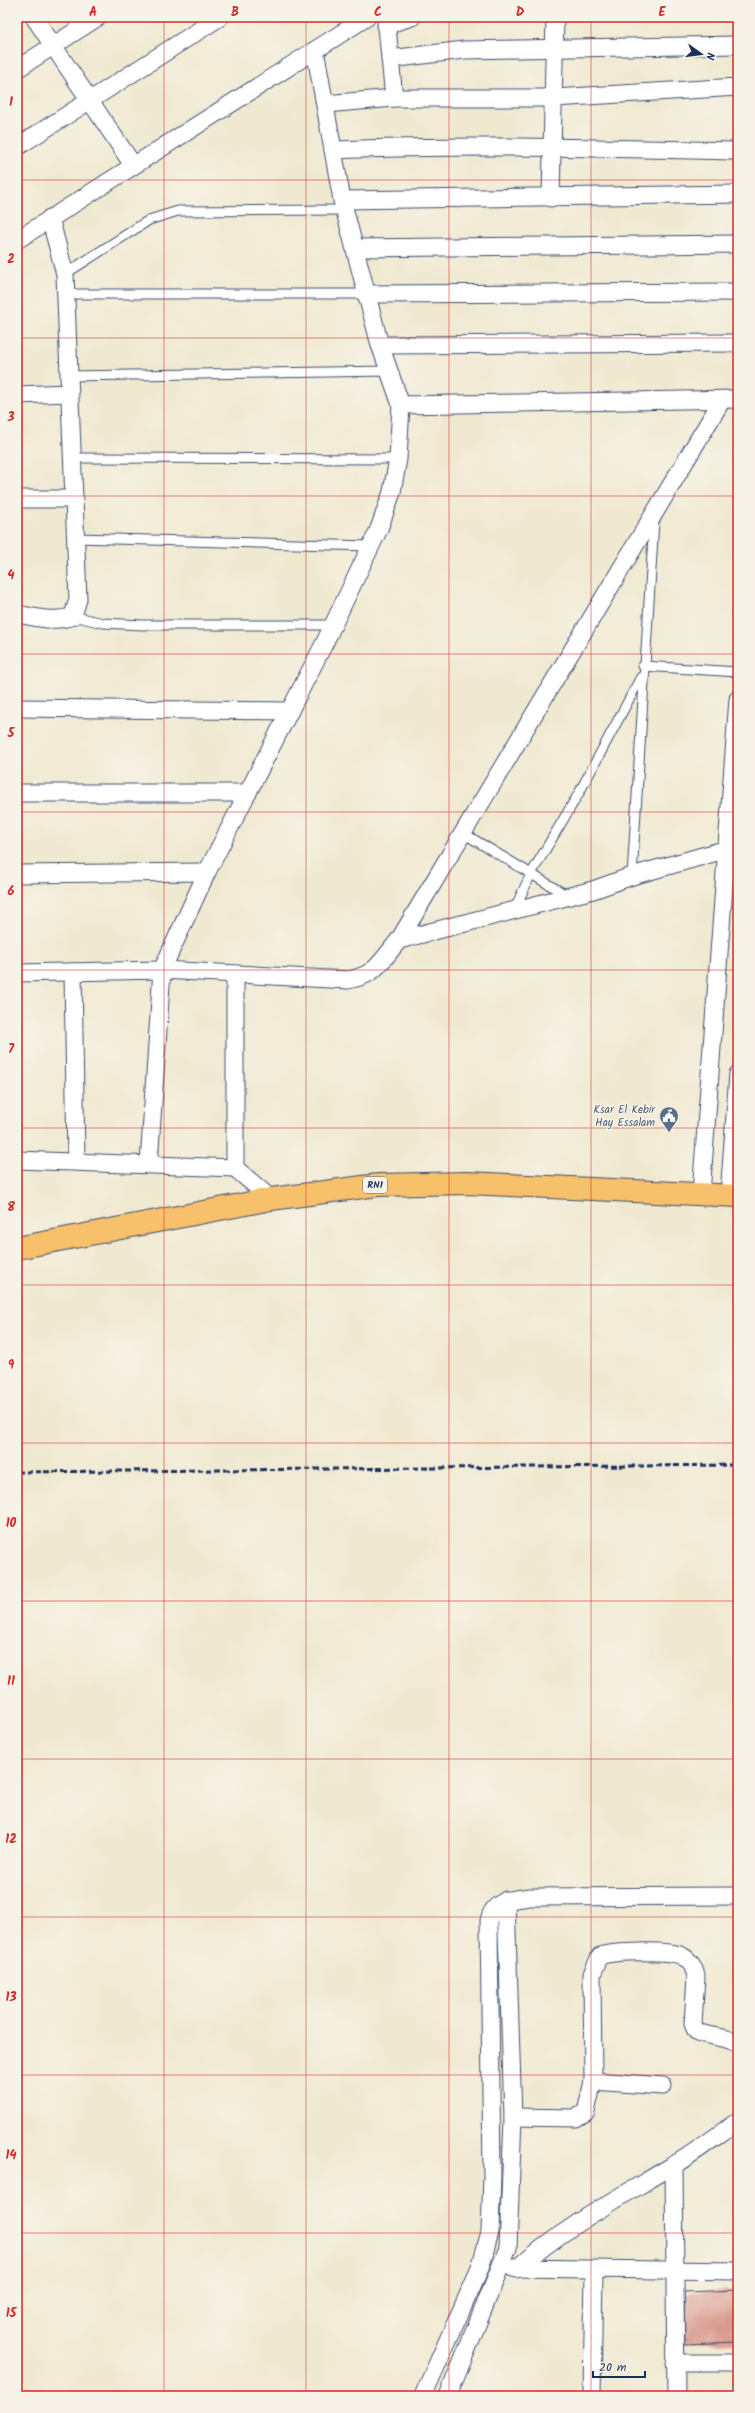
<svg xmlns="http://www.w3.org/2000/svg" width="755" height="2413" font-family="Kalam,sans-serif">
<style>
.building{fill:#d8998c}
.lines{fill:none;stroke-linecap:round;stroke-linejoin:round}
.service-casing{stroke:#3b4b6f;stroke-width:11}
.minor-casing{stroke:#3b4b6f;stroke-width:19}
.primary-casing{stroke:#3b4b6f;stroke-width:24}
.service{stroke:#fff;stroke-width:9}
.minor{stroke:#fff;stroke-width:17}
.primary{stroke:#f7c06b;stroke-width:22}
.rail{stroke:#1b2f5e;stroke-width:3;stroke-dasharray:6 3;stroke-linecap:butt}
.grid{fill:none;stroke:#d62828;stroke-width:1;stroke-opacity:0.55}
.labels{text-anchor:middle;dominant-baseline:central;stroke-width:3;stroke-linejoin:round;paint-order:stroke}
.shield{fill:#f7f3e8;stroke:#5d6a87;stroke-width:1}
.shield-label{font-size:10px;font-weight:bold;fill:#1b2f5e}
.service-label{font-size:11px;fill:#4e5e75;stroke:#f7f3e8;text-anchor:end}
.neatline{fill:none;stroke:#d62828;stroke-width:1.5}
.grid-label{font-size:13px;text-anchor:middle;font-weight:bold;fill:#d62828}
</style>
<rect width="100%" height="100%" fill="#f7f3e8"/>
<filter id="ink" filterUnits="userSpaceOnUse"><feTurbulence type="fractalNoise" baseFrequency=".025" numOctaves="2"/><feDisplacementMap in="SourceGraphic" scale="8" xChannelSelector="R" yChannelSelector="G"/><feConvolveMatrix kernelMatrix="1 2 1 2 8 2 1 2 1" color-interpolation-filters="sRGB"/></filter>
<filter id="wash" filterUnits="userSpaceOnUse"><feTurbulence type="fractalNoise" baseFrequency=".012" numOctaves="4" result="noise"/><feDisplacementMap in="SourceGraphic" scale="16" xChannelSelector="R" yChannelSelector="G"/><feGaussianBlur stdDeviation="0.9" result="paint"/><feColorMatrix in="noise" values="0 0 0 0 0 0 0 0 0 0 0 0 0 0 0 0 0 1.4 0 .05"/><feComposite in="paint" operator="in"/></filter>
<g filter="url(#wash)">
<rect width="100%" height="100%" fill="#f0e9d1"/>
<g id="blocks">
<polygon class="building" points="738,2290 738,2342 685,2344 684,2292"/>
</g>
</g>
<g filter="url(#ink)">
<use href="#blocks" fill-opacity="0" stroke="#3b4b6f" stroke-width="1"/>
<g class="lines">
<g class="service-casing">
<g id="service">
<polyline points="65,274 149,220 178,211 345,210"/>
<polyline points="67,294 365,294"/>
<polyline points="68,376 389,371"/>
<polyline points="74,458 398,459"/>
<polyline points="76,538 371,546"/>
<polyline points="73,616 103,623 143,625 333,625"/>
<polyline points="643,666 738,672"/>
<polyline points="463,833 568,896"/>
<polyline points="632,876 654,521"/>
<polyline points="514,910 531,874 579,793 641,677"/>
</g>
</g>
<g class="minor-casing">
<g id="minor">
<polyline points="34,17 133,165"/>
<polyline points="386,17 394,98"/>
<polyline points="386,25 412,17"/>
<polyline points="315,50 342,200 380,345 401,405"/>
<polyline points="390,59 464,50 738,45"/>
<polyline points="17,69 98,17"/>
<polyline points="325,104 394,98 554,98 738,87"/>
<polyline points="17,147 220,17"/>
<path d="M333,150C468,144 603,148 738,151"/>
<polyline points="551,198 555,17"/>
<polyline points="342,200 738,194"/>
<polyline points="17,240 367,17"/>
<polyline points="356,248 738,244"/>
<polyline points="365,294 738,292"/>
<polyline points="380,345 738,343"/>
<polyline points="17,395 69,393"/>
<polyline points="17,499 75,499"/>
<path d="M17,614C35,617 55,623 73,616L78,599L65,274L50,218"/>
<polyline points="17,708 290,711"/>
<polyline points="17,793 248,793"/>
<polyline points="17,874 207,872"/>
<polyline points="399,940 593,890 632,876 738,846"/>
<polyline points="73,972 76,1161"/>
<path d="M17,973L162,970L348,980C377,975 381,961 399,940L722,400"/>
<polyline points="235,974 235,1168 271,1199"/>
<polyline points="17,1160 235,1168"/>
<polyline points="149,1163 162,970 207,872 324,644 379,529 392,492 398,459 401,405 738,399"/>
<polyline points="701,1194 738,699"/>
<polyline points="729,1196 738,1074"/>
<polyline points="593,2081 663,2086"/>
<path d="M513,2117L576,2118L586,2112L593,2081L592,1974L600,1956C614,1951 669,1950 682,1956C690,1960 694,1967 696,1976L693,2024L696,2031C710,2038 725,2036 738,2043"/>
<polyline points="674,2165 676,2396"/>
<polyline points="513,2268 738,2271"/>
<path d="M517,2269C564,2227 619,2198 672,2166C695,2153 716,2136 738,2121"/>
<polyline points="675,2363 738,2363"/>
<path d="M423,2396L480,2268L490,2232L492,2176L489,1921C493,1900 512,1899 530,1897L738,1896"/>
<polyline points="448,2396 508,2248 513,2117 506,1900"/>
<polyline points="592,2396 594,2271"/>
</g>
</g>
<g class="primary-casing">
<polyline id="primary" points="17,1248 271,1199 378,1185 467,1183 738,1196"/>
</g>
<use href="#service" class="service"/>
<use href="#minor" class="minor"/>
<use href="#primary" class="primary"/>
<polyline class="rail" points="17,1472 738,1465"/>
</g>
</g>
<path class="grid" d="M164,17V2396M306,17V2396M449,17V2396M591,17V2396M17,180H738M17,338H738M17,496H738M17,654H738M17,812H738M17,970H738M17,1128H738M17,1285H738M17,1443H738M17,1601H738M17,1759H738M17,1917H738M17,2075H738M17,2233H738"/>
<defs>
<g id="civic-pin" transform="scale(1)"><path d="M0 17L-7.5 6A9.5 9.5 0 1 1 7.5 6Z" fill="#5c6f8a" stroke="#f7f3e8"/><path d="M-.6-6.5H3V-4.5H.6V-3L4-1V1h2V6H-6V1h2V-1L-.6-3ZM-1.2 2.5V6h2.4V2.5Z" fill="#fff"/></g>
</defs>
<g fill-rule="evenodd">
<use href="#civic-pin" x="669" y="1116"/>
</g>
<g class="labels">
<rect class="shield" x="363" y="1177" width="24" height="16" rx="3"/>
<g class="shield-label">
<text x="375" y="1185">RN1</text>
</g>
<g class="service-label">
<text x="655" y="1110">Ksar El Kebir<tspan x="655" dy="13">Hay Essalam</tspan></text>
</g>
</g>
<rect width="755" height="2413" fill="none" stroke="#f7f3e8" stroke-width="44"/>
<g transform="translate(701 54) rotate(104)" stroke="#f7f3e8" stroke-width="3" paint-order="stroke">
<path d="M0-3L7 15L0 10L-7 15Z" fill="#1b2f5e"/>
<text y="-6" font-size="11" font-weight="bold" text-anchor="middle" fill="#1b2f5e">N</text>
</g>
<path d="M593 2371v6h52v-6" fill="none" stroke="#1b2f5e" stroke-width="2"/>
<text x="599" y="2371" font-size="12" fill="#1b2f5e" stroke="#f7f3e8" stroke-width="3" paint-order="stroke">20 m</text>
<rect x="22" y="22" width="711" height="2369" class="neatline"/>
<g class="grid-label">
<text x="93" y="16">A</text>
<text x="235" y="16">B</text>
<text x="378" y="16">C</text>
<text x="520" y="16">D</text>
<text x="662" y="16">E</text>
<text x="11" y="106">1</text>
<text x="11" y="263">2</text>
<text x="11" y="421">3</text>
<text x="11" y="579">4</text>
<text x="11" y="737">5</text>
<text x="11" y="895">6</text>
<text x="11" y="1053">7</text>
<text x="11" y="1211">8</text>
<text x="11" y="1369">9</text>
<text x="11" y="1527">10</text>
<text x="11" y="1685">11</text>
<text x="11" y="1843">12</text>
<text x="11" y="2001">13</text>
<text x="11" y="2159">14</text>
<text x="11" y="2317">15</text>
</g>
</svg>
